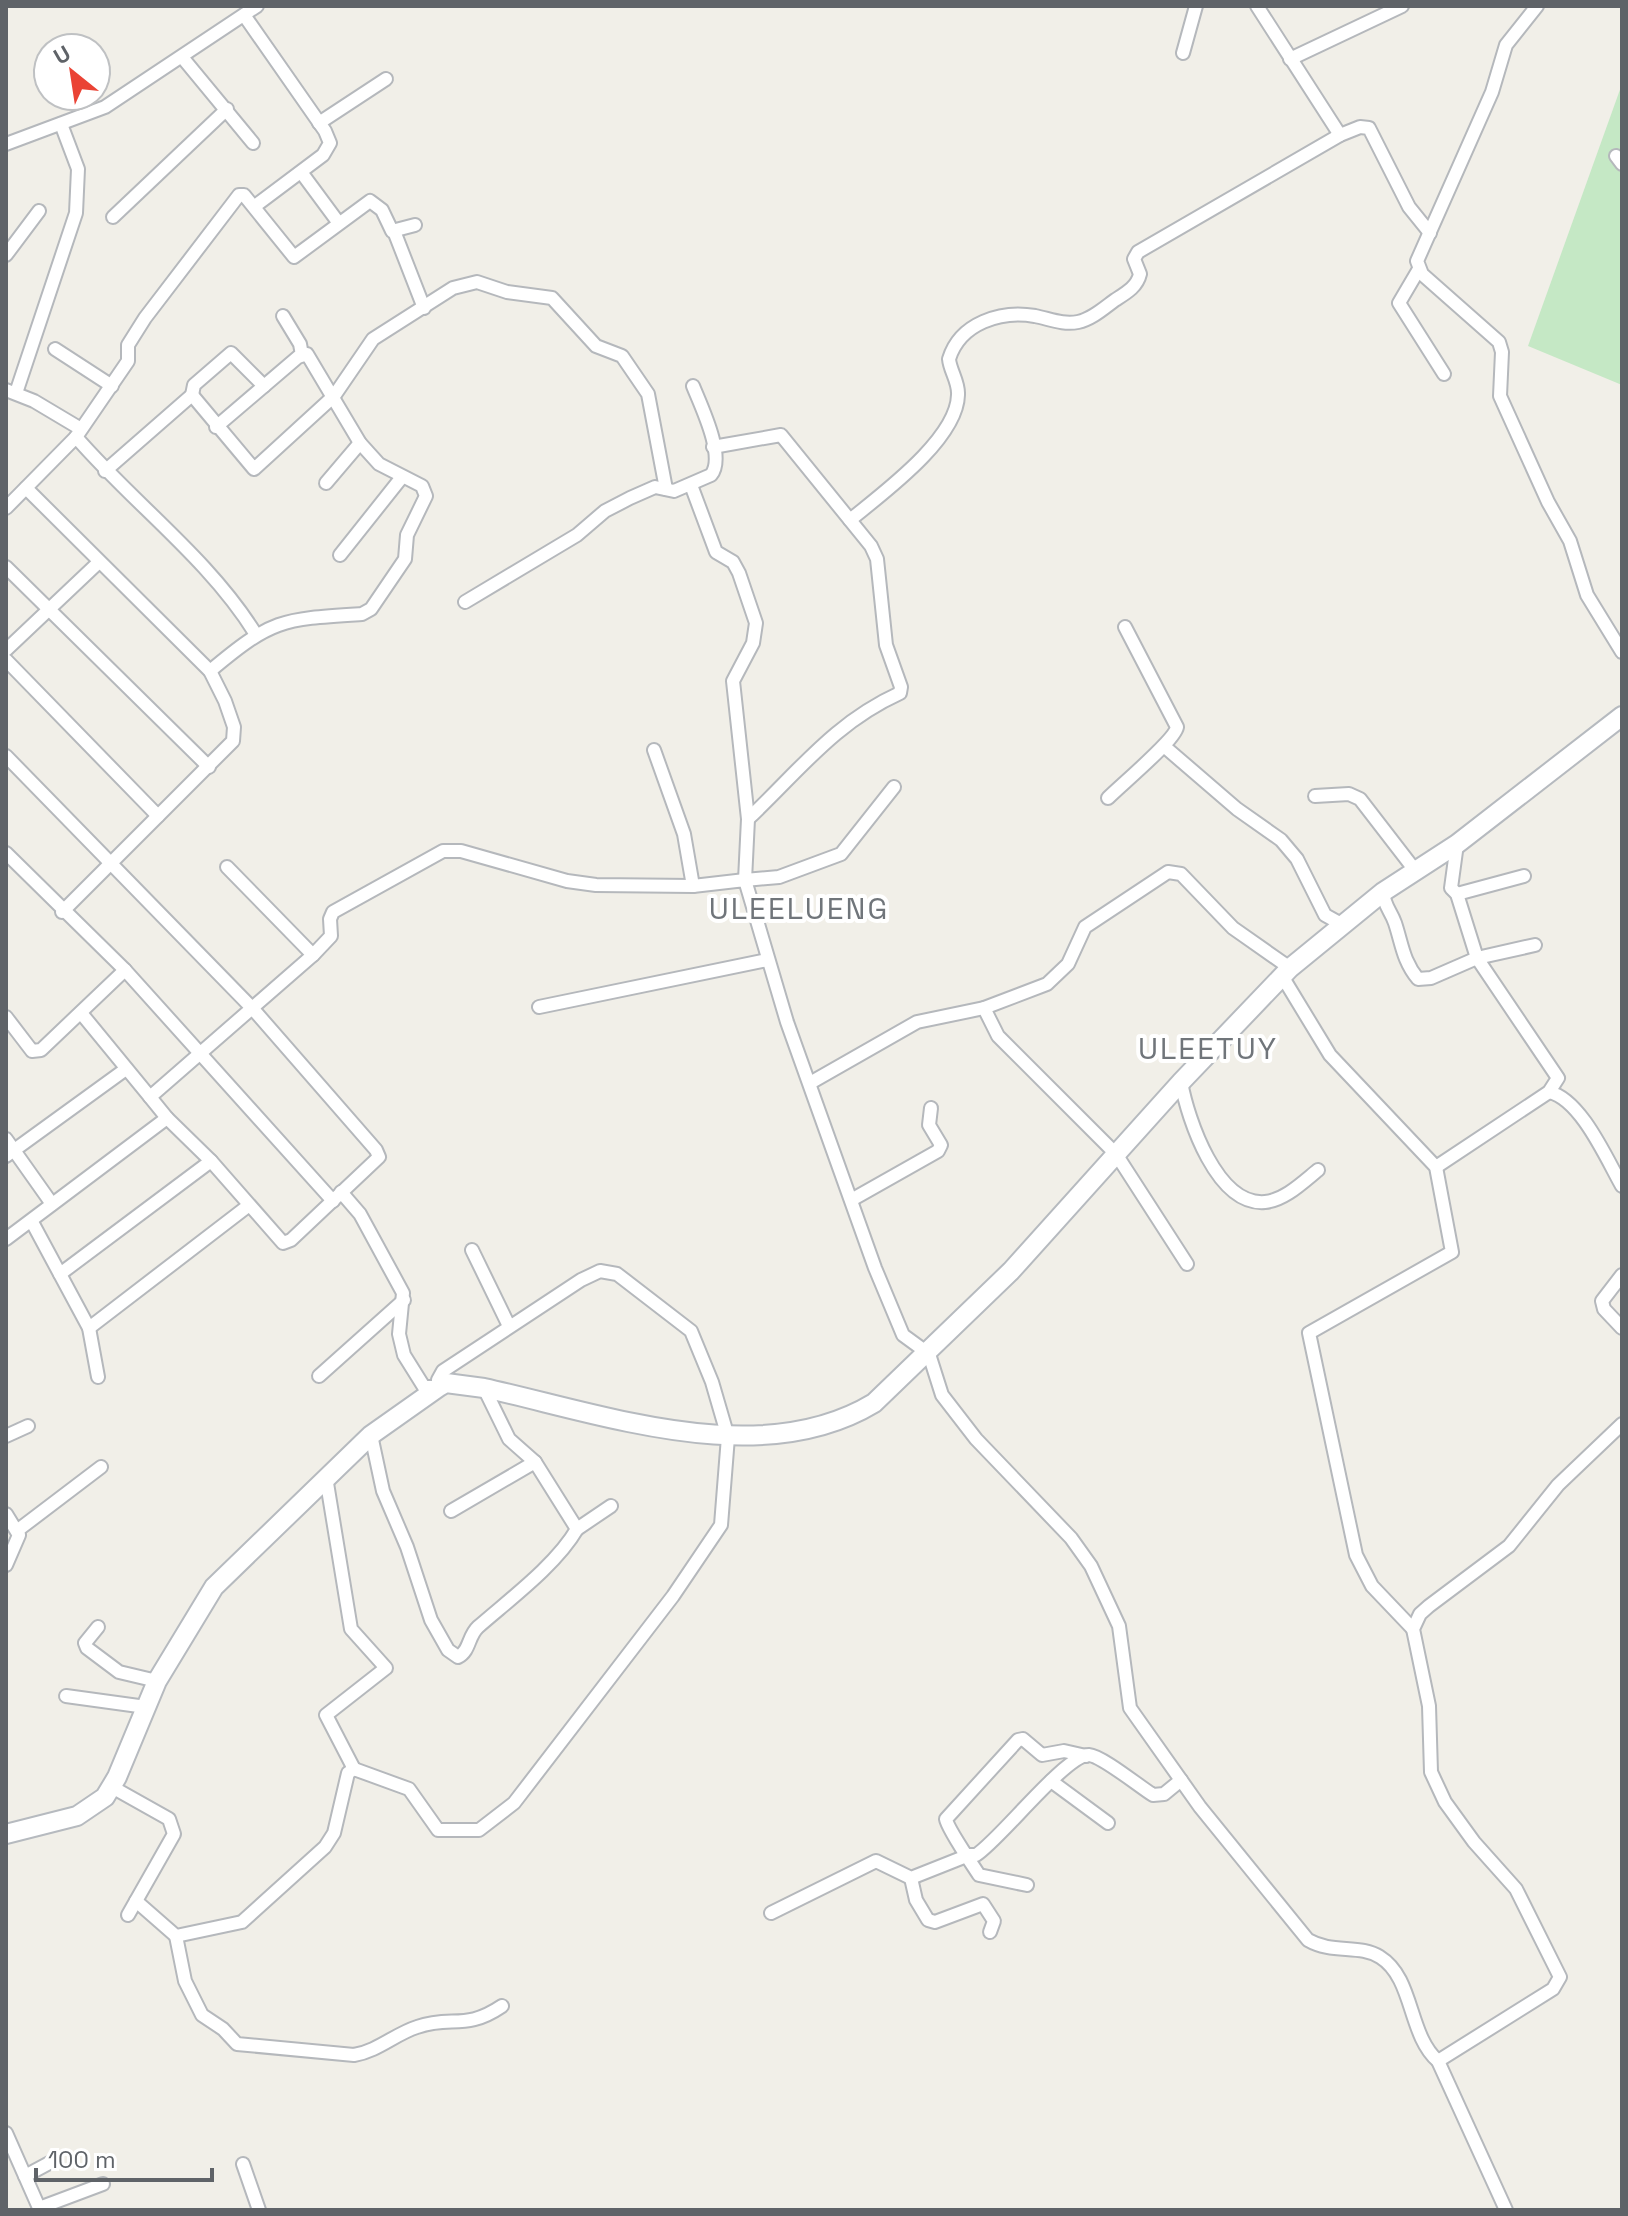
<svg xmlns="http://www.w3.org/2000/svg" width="1628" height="2216" font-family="'Space Grotesk',sans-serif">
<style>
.green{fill:#c5e8c5}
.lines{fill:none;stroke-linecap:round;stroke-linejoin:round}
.street-casing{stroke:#b5b8bc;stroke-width:16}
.secondary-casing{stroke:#b6babf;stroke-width:22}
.street{stroke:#fff;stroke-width:12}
.secondary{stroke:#fff;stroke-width:18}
.labels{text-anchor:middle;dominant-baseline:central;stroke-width:8;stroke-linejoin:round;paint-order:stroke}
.quarter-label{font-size:30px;letter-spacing:2px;fill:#70757a;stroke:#fff}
</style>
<rect width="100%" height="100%" fill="#f1efe8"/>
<polygon class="green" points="1622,84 1622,385 1528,346"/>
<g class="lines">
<g class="street-casing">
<g id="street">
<polyline points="1257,6 1340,135"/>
<polyline points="1537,6 1506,45 1492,92 1417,261 1422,274 1499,342 1502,352 1500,396 1548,502 1570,541 1587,595 1622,652"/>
<polyline points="244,15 325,131 330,143 323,155 255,206"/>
<polyline points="1183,53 1196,6"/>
<polyline points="182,57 253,143"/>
<polyline points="1290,59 1402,6"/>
<polyline points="319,123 386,79"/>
<polyline points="6,144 105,107 257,6"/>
<polyline points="1616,156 1622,164"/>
<polyline points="301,172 338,222"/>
<polyline points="113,217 227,109"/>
<polyline points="394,231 424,308"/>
<polyline points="6,255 39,211"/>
<polyline points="1419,269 1399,303 1444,374"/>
<polyline points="283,316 300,344 302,355"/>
<polyline points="55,349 112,386"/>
<polyline points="6,390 34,401 81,429"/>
<polyline points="16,393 76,213 78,169 61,124"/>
<polyline points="192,395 194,385 231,353 264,386"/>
<polyline points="76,437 128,361 128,345 145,318 239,195 244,195 294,257 370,201 382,210 392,231 415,225"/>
<path d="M713,447L781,435L871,546L877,559L886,645L901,687L900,693C834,723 799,771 748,819"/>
<polyline points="105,471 192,395 254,469 334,396 373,339 453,288 477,282 507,292 552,298 596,346 622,356 648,394 666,489"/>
<polyline points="326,483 360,443"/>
<polyline points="691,485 716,552 733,562 739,573 756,623 753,643 733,681 748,819 745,880 779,877 841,854 894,787"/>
<polyline points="26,488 210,671 225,701 234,727 233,741 62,912"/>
<path d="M6,508L76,437C134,504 208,558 255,633"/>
<path d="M850,520C883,493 957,439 958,395C959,382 950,371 949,359C960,323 1001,310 1035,316C1050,319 1063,325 1078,322C1092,319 1104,308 1115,300C1126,293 1137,287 1140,274L1134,259L1138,252L1340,135L1360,127L1369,128L1409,207L1430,233"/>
<polyline points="340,555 402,477"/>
<polyline points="6,567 209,767"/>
<path d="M465,602L577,535L605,511L630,498L655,487L674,491L711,475C726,457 701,406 693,386"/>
<polyline points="6,650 99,562"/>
<polyline points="6,660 158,816"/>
<path d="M210,671C272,619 281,619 362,614L371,609L405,559L407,535L426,496L422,486L379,464L360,443L307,354L298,357L216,427"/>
<polyline points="1165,747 1237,809 1281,840 1297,859 1325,915 1343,925"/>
<polyline points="654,750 684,834 693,886"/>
<polyline points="6,756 253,1009 376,1150 379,1157 291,1240 283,1243 211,1161 167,1118"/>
<polyline points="1315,796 1349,794 1360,799 1414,869"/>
<path d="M1108,798C1122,784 1175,740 1177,727L1125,627"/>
<polyline points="6,853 125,970 333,1201"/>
<polyline points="227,867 313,955"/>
<path d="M1383,892C1384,906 1391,911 1395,923C1402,944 1403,961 1418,979L1431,978L1477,958L1535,945"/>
<polyline points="1457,894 1524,876"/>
<polyline points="1282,976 1330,1055 1436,1167 1452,1252 1309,1333 1356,1555 1372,1586 1413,1629"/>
<polyline points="539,1007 767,960"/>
<polyline points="984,1008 998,1036 1116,1154 1187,1264"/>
<polyline points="81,1013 150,1097"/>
<polyline points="6,1017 32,1051 41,1050 125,970"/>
<path d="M1181,1082C1188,1120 1217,1206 1265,1202C1285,1200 1303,1182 1318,1170"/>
<polyline points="810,1083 917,1022 984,1008 1047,984 1068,964 1085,927 1168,872 1181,874 1233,928 1290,968"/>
<path d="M1549,1092C1581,1099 1607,1160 1622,1186"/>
<polyline points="6,1139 52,1204"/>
<polyline points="6,1156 126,1069"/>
<polyline points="1436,1167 1549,1092 1558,1078 1477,958 1457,894 1451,888 1457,844"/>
<polyline points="341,1192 360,1214 403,1293 399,1334 404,1355 424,1387 439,1387"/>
<polyline points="853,1199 938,1151 941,1145 929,1125 931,1108"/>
<polyline points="32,1222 89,1328 98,1377"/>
<path d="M6,1239L167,1118L150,1097L313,955L331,936L330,919L333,912L443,851H461L567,881L596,885L693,886L745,880L787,1022L875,1268L903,1335L929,1354L942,1395L976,1439L1071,1538L1091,1566L1119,1626L1130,1708L1200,1807L1308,1940C1332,1954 1360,1944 1380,1957C1414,1978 1408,2035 1438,2061L1506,2210"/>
<polyline points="472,1250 509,1326"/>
<polyline points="60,1274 211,1161"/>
<polyline points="1622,1275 1602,1301 1604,1309 1622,1328"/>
<polyline points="89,1328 248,1206"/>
<polyline points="319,1376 404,1300"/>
<path d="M371,1435L383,1491L407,1547L431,1620L448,1650L458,1657C470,1651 468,1636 478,1627C510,1599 556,1565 577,1529L535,1462L509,1439L484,1388"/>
<polyline points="6,1436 28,1426"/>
<polyline points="326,1477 351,1629 386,1668 326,1715 354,1769"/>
<polyline points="451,1511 535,1462"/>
<polyline points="6,1514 19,1535 6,1565"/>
<polyline points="577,1529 611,1506"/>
<polyline points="18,1530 101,1467"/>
<polyline points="98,1627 85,1643 87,1648 119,1672 157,1681"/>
<polyline points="66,1696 146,1707"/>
<polyline points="1051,1781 1108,1823"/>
<polyline points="112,1787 169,1819 174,1834 128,1915"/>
<polyline points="911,1878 916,1900 928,1920 935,1922 983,1904 994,1921 990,1932"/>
<path d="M1027,1885L979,1875C972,1864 947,1828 946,1819L1018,1740L1023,1739L1042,1755L1064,1751L1086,1756"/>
<polyline points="136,1901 176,1936 242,1922 325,1847 334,1833 348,1773 354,1769 409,1789 438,1830 479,1830 514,1803 673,1596 721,1525 728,1437 712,1382 691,1331 617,1274 600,1271 581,1280 443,1371 438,1380 446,1383"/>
<path d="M771,1913L876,1861L911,1878L969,1855H976C1000,1840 1066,1754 1089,1755C1102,1756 1140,1787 1153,1795L1164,1794L1181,1780"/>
<path d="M176,1936L185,1981L202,2015L223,2029L237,2044L354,2055C378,2051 395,2034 417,2027C452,2015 465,2031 502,2006"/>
<polyline points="1438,2061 1553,1989 1560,1977 1516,1889 1474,1842 1445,1802 1431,1772 1429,1706 1413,1629 1420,1614 1429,1606 1509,1546 1558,1485 1622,1424"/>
<polyline points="6,2133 40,2210"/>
<polyline points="243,2164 259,2210"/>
<polyline points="25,2176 53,2161"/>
<polyline points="39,2208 103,2184"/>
</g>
</g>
<g class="secondary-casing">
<path id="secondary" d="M6,1834L77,1816L105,1797L117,1777L157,1681L214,1587L371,1435L439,1387L446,1383L484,1388C603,1414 760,1472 874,1403L1011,1271L1181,1082L1290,968L1383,892L1457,844L1622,716"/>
</g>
<use href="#street" class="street"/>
<use href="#secondary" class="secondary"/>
</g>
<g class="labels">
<g class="quarter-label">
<text x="799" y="908">ULEELUENG</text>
<text x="1208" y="1048">ULEETUY</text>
</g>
</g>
<rect width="1628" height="2216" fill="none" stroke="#5f6368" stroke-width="16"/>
<g transform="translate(72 72) rotate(330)"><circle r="38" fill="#ffffff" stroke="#bfc1c3" stroke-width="2"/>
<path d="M0-6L14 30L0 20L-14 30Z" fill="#ea4335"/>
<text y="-12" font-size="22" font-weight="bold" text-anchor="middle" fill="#5f6368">U</text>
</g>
<path d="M36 2168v12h176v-12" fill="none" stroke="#5f6368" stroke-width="4"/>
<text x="48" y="2168" font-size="24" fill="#5f6368" stroke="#ffffff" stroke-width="6" paint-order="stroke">100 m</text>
</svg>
